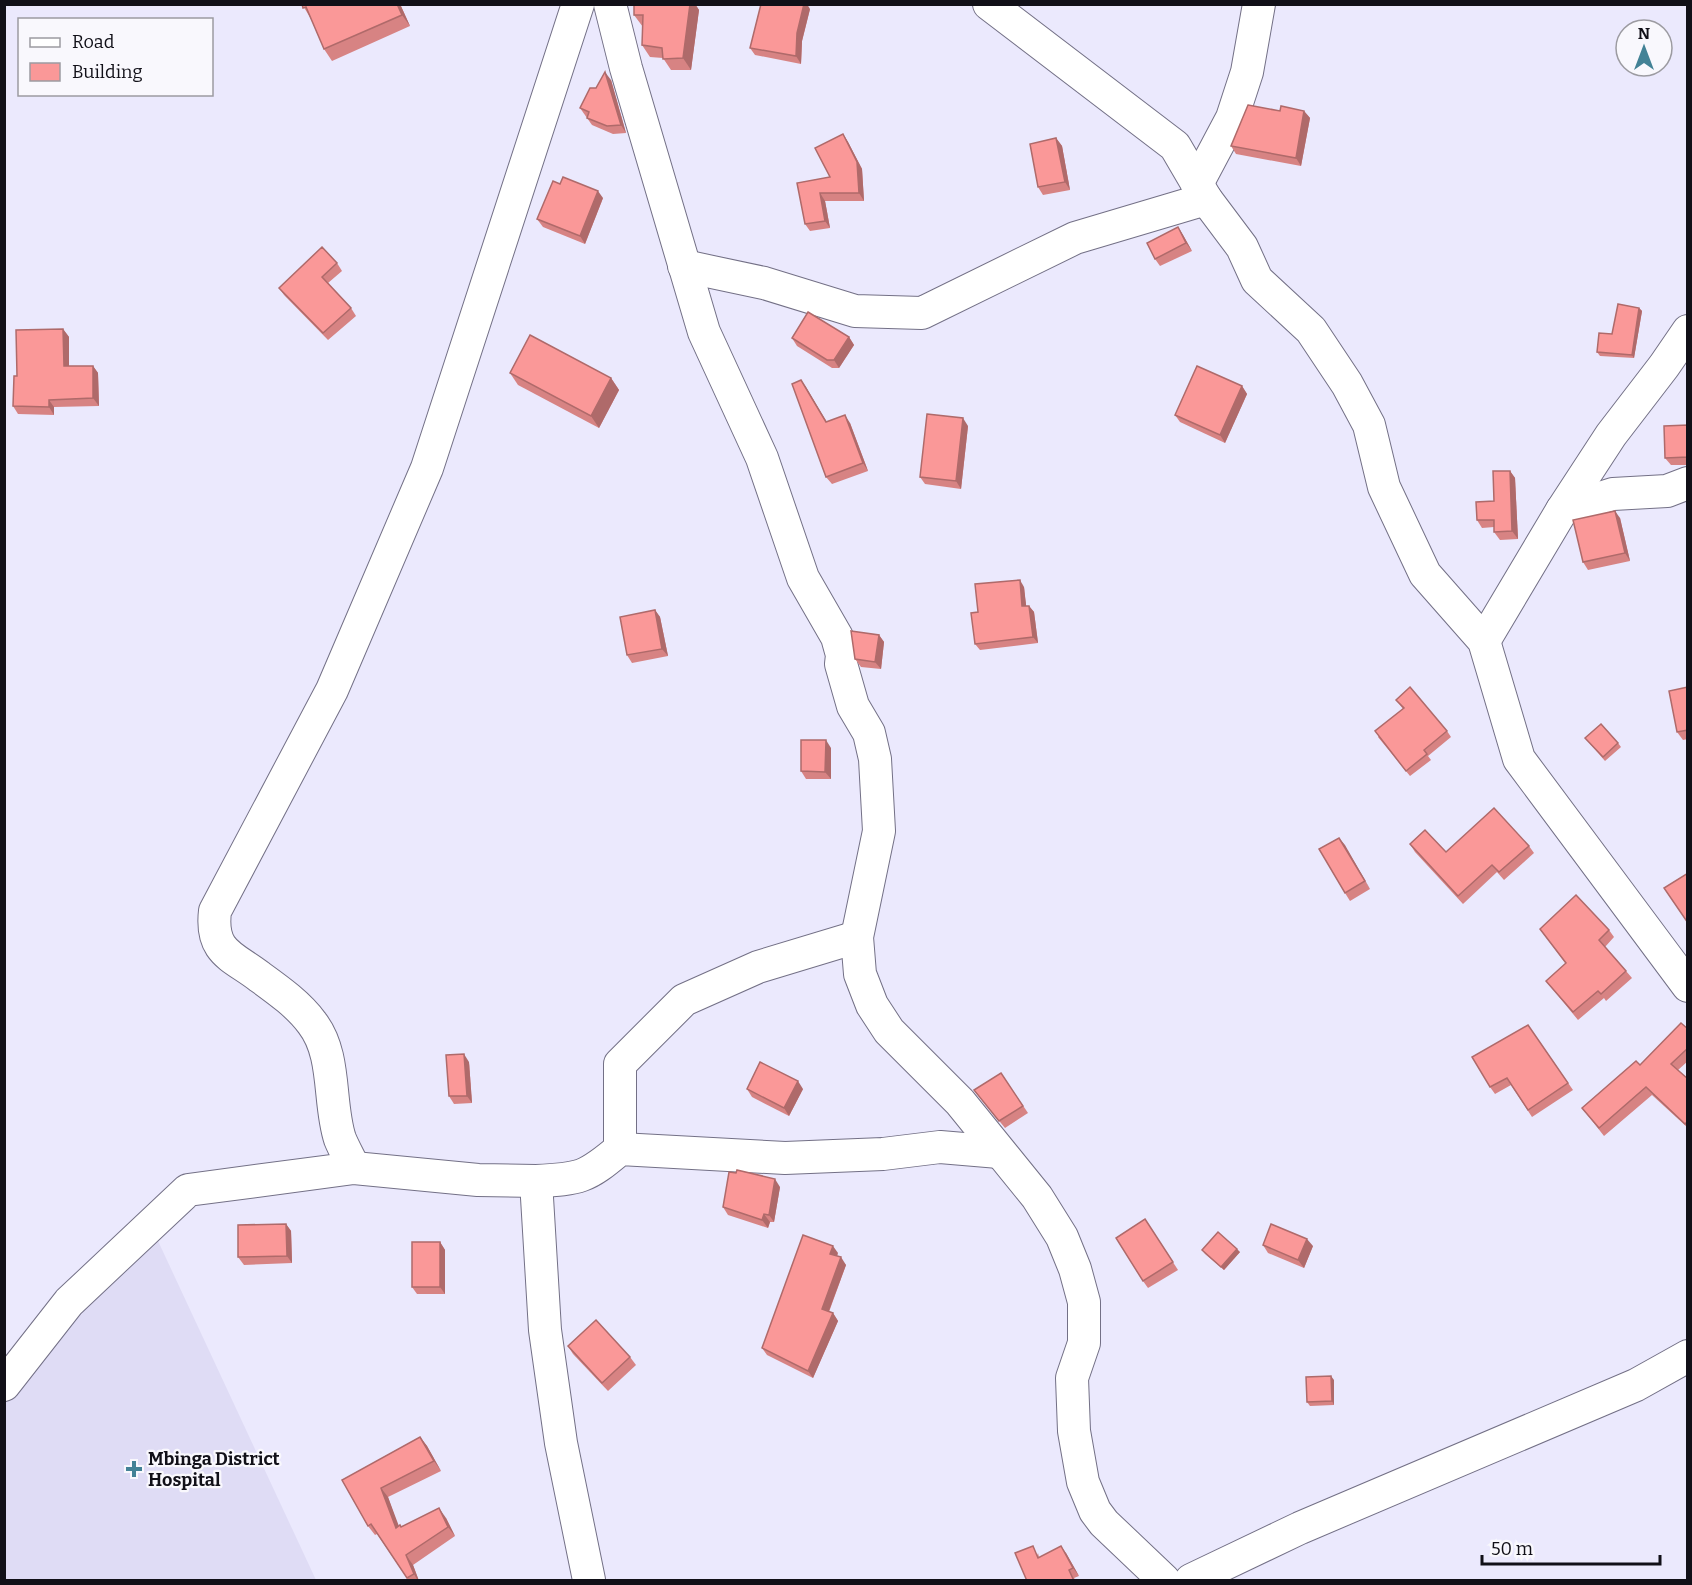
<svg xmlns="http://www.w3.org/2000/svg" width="1692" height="1585" font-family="Bitter,serif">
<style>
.built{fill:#dfdcf5}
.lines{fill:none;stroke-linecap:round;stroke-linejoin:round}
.minor-casing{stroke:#737086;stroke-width:34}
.minor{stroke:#fff;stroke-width:32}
.wall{fill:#d78383}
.shaded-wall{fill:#af6a6a}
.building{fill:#fa9898;stroke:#af6a6a;stroke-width:1.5}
.poi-dot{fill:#438296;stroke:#f9f8fd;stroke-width:2}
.labels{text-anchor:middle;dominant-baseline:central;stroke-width:4.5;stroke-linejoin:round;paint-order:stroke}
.poi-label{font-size:18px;font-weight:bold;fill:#111018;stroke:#f9f8fd;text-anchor:start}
</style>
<rect width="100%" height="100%" fill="#ebe9fd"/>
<polygon class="built" points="145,1213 316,1580 5,1580 4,1357"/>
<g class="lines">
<g class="minor-casing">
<g id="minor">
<polyline points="610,4 626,68 704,332 762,458 803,578 837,637 842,655 841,664 853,706 869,733 875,759 879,831 857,937 860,974 872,1005 889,1031 960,1102 1037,1197 1062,1237 1075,1269 1084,1302 1084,1343 1072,1378 1074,1431 1083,1482 1095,1511 1104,1523 1164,1580"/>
<polyline points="989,4 1175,146 1206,199 1242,247 1257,280 1311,330 1347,384 1369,425 1384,487 1425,574 1484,641 1519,759 1688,986"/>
<polyline points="1197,184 1232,118 1247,72 1259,4"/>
<polyline points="684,266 764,283 855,311 922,313 1075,238 1206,199"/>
<polyline points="1562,510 1611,435 1664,366 1688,331"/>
<polyline points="1484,641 1562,510 1613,494 1667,491 1688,483"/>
<polyline points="620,1149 620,1064 684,1000 758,967 857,937"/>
<path d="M354,1168C350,1159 344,1149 340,1139C328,1103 337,1055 312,1023C299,1005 278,990 260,977C233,956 210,953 215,911L332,690L427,468L578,4"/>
<path d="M536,1181C580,1179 586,1178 620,1149L785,1158L883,1154L940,1147L999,1152"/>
<polyline points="4,1385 69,1302 188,1190 354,1168 478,1180 536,1181 545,1330 561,1443 589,1580"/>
<polyline points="1191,1580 1300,1528 1636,1385 1688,1356"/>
</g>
</g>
<use href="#minor" class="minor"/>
</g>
<g class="wall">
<polygon points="302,4 400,4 410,26 332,61 324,49 311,19"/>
<polygon points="634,4 695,4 699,10 691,70 671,70 663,58 650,57 642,45 643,27 634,15"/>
<polygon points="810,9 802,41 801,64 755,55 750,48"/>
<polygon points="611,80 626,133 613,134 592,125 580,108 596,88"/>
<polygon points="1280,111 1304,111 1310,118 1301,166 1236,154 1231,146"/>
<polygon points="843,134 848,142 862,169 864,201 825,201 830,228 810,231 805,224 797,183 830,177"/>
<polygon points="1056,138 1062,146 1070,190 1043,195 1038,187"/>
<polygon points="603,198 585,244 543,227 537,219"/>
<polygon points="1178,227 1183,235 1192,251 1160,266 1155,259"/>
<polygon points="337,263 342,271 328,283 351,308 356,316 328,340 284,295 279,288"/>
<polygon points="1639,308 1642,311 1634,358 1600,356 1597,352 1612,334"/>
<polygon points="63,329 69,337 69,366 93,366 98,373 99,406 54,407 54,415 18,414 13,406 17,376"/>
<polygon points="849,337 854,345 839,368 832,368 797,346 792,338"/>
<polygon points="510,373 611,378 619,390 599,428 518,385"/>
<polygon points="801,380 827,422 850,423 868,471 832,484 826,477"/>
<polygon points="1242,386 1247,394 1225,443 1180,422 1175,415"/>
<polygon points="1688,425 1688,465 1671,465 1665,458"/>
<polygon points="968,426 961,489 925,484 920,477"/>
<polygon points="1510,471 1515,478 1518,539 1500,540 1494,532 1494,527 1482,528 1477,520 1494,501"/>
<polygon points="1620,518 1630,561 1588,570 1583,562"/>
<polygon points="1024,587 1026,606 1029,606 1034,612 1038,643 980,650 975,644 978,612"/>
<polygon points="655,610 660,617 668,656 632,663 627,655"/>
<polygon points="879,635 884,642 881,669 861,667 855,659"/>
<polygon points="1688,687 1688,739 1683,740 1677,732"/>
<polygon points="1396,700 1447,731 1451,737 1428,756 1431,760 1410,776 1378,737 1403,709"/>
<polygon points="1585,738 1618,743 1621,747 1605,761"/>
<polygon points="831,748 831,779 806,779 801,771"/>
<polygon points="1339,838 1370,889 1350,901 1345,893"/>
<polygon points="1410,844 1446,852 1529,846 1534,853 1504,880 1497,872 1463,904 1415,852"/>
<polygon points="1540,929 1609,930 1614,937 1605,947 1626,971 1632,978 1606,1001 1604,998 1578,1020 1546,981 1566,964"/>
<polygon points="1528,1025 1573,1090 1532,1117 1511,1085 1495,1094 1490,1087"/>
<polygon points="1688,1029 1688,1061 1678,1070 1688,1079 1688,1128 1652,1095 1604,1136 1582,1108"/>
<polygon points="469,1062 472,1103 454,1104 449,1096"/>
<polygon points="1001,1073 1028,1113 1005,1128 974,1090"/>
<polygon points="747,1089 803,1089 789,1116 752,1097"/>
<polygon points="780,1187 774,1222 770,1222 768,1228 728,1215 723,1207"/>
<polygon points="1145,1219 1178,1270 1148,1288 1143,1281"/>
<polygon points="286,1224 291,1231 292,1263 244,1265 238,1257"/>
<polygon points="440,1242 445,1250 445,1294 417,1294 412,1287"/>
<polygon points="1263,1245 1313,1246 1304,1268 1268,1253"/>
<polygon points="1202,1250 1240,1252 1224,1270 1205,1254"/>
<polygon points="838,1253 837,1256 846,1265 829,1312 833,1313 838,1321 813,1378 767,1355 762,1348"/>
<polygon points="568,1346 630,1357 636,1365 608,1391 573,1354"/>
<polygon points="1334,1380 1334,1405 1310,1406 1307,1402"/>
<polygon points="420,1437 427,1446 441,1471 388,1497 398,1526 401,1527 446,1518 455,1536 413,1565 419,1581 409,1581 377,1534 375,1535 368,1526 342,1480"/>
<polygon points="1038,1553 1039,1557 1066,1553 1079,1576 1074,1578 1076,1581 1027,1581"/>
</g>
<g class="shaded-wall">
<polygon points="397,4 400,4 410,26 402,15"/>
<polygon points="689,4 695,4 699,10 691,70 683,58"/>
<polygon points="804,4 807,4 810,9 802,41 801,64 796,56 797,33"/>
<polygon points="605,72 611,80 626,133 621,125"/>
<polygon points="1304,111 1310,118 1301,166 1296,158"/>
<polygon points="843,134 848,142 862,169 864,201 859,193"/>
<polygon points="1056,138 1062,146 1070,190 1065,182"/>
<polygon points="598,191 603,198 585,244 580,236"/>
<polygon points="820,193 825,201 830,228 825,221"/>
<polygon points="1178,227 1183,235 1192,251 1186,243"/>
<polygon points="1639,308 1642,311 1634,358 1632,355"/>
<polygon points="63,329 69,337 69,374 64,366"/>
<polygon points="849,337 854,345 839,368 834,360"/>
<polygon points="93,366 98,373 99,406 93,398"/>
<polygon points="611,378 619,390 599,428 591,416"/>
<polygon points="801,380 806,387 831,430 826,422"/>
<polygon points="1242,386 1247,394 1225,443 1220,435"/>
<polygon points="49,400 54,407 54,415 49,407"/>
<polygon points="845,415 850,423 868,471 863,463"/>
<polygon points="963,418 968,426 961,489 956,481"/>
<polygon points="1510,471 1515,478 1518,539 1512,531"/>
<polygon points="1615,511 1620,518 1630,561 1625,553"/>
<polygon points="1020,580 1024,587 1027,613 1022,606"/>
<polygon points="1029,606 1034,612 1038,643 1033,637"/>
<polygon points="655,610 660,617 668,656 662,649"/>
<polygon points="879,635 884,642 881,669 875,662"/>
<polygon points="826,740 831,748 831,779 825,772"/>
<polygon points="1339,838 1345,845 1370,889 1365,881"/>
<polygon points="464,1054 469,1062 472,1103 467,1096"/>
<polygon points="798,1081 803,1089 789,1116 784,1108"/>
<polygon points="775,1179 780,1187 774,1222 769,1215"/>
<polygon points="764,1214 770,1222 768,1228 762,1220"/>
<polygon points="286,1224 291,1231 292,1263 287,1256"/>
<polygon points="1307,1239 1313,1246 1304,1268 1298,1260"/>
<polygon points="440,1242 445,1250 445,1294 440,1287"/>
<polygon points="833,1246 838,1253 835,1261 830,1254"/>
<polygon points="1237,1249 1240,1252 1224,1270 1221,1267"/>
<polygon points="841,1257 846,1265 827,1316 822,1309"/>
<polygon points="833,1313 838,1321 813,1378 808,1371"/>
<polygon points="1331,1376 1334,1380 1334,1405 1332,1401"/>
<polygon points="420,1437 427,1446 441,1471 434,1461"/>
<polygon points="381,1488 388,1497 403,1537 396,1528"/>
<polygon points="439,1508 446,1518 455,1536 448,1527"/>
<polygon points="1061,1546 1066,1553 1079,1576 1073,1568"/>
<polygon points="406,1555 413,1565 419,1581 418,1581 414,1574"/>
</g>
<g class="building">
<polygon points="302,4 397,4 402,15 324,49 306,7 303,8"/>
<polygon points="634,4 690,4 683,58 663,59 662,48 642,45 643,15 634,15"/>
<polygon points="761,4 804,4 797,33 796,56 750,48"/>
<polygon points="605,72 621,125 607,126 587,118 589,112 580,108 590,88 596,88"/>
<polygon points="1248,105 1280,111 1281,106 1304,111 1296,158 1231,146"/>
<polygon points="843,134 857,162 859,193 820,193 825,221 805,224 797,183 830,177 815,148"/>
<polygon points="1056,138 1065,182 1038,187 1030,144"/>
<polygon points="563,177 598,191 580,236 537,219 553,181 560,184"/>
<polygon points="1178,227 1186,243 1155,259 1147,243"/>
<polygon points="322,247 337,263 322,277 351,308 323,333 279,288"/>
<polygon points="1618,304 1639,308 1632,355 1597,352 1599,333 1612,334"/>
<polygon points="808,312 849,337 834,360 827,360 792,338"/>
<polygon points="63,329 64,366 93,366 93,398 49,400 49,407 13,406 14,376 17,376 16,330"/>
<polygon points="530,335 611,378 591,416 510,373"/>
<polygon points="1197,366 1242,386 1220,435 1175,415"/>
<polygon points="801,380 826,422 845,415 863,463 826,477 792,384"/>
<polygon points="927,414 963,418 956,481 920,477"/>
<polygon points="1688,425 1688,457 1665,458 1664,426"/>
<polygon points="1493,471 1510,471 1512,531 1494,532 1494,520 1477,520 1476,502 1494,501"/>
<polygon points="1615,511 1625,553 1583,562 1573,520"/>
<polygon points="1020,580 1022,606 1029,606 1033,637 975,644 971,613 978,612 975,584"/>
<polygon points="655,610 662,649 627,655 620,617"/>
<polygon points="851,631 879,635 875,662 855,659"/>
<polygon points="1410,687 1447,731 1424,750 1427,754 1406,771 1375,731 1404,708 1396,700"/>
<polygon points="1688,687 1688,730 1677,732 1669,691"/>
<polygon points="1601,724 1618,743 1603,757 1585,738"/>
<polygon points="801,740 826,740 825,772 801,771"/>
<polygon points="1494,808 1529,846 1499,872 1492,865 1458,896 1410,844 1425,830 1446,852"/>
<polygon points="1339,838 1365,881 1345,893 1319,849"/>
<polygon points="1688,873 1688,923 1664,888"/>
<polygon points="1576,895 1609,930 1599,940 1626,971 1601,994 1598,991 1573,1012 1546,981 1566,963 1540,929"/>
<polygon points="1681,1023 1688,1029 1688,1048 1671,1064 1688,1079 1688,1121 1685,1124 1646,1087 1599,1128 1582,1108 1636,1061 1640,1065"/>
<polygon points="1528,1025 1568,1083 1528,1110 1507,1078 1490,1087 1472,1057"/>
<polygon points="464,1054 467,1096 449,1096 446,1055"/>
<polygon points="760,1062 798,1081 784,1108 747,1089"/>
<polygon points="1001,1073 1023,1106 999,1121 974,1090"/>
<polygon points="737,1170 775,1179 769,1215 764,1214 762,1220 723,1207 729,1172 736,1173"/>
<polygon points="1145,1219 1173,1262 1143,1281 1116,1238"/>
<polygon points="286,1224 287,1256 238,1257 238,1225"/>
<polygon points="1271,1224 1307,1239 1298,1260 1263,1245"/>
<polygon points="1218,1232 1237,1249 1221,1267 1202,1250"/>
<polygon points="803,1235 833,1246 830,1254 841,1257 822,1309 833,1313 808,1371 762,1348"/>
<rect x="412" y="1242" width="28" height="45"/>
<polygon points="596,1320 630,1357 602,1383 568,1346"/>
<polygon points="1331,1376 1332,1401 1307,1402 1306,1377"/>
<polygon points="420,1437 434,1461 381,1488 396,1528 400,1525 401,1527 439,1508 448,1527 406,1555 414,1574 407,1578 371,1524 368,1526 342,1480"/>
<polygon points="1033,1546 1038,1558 1061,1546 1073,1568 1069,1570 1074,1581 1027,1581 1015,1553"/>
</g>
<path class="poi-dot" d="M131 1460h6v6h6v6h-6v6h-6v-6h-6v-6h6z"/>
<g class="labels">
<g class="poi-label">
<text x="148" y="1459">Mbinga District<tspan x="148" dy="21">Hospital</tspan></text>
</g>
</g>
<rect width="1692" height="1585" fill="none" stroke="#111018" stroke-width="12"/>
<rect x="18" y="18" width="195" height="78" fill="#f9f8fd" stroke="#9c9ba1" stroke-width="1.5"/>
<rect x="30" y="38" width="30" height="9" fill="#ffffff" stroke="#9c9ba1" stroke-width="1.5"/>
<text x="72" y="48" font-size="18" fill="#111018">Road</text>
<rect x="30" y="63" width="30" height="18" fill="#fa9898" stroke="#9c9ba1" stroke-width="1.5"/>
<text x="72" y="78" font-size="18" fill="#111018">Building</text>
<g transform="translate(1644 48)"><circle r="28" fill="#f9f8fd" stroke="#9c9ba1" stroke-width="1.5"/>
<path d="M0-4.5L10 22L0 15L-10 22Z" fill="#438296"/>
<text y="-9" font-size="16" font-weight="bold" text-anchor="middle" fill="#111018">N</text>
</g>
<path d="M1482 1555v9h178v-9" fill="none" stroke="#111018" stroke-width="3"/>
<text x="1491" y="1555" font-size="18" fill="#111018" stroke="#f9f8fd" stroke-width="4.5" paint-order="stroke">50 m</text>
</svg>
